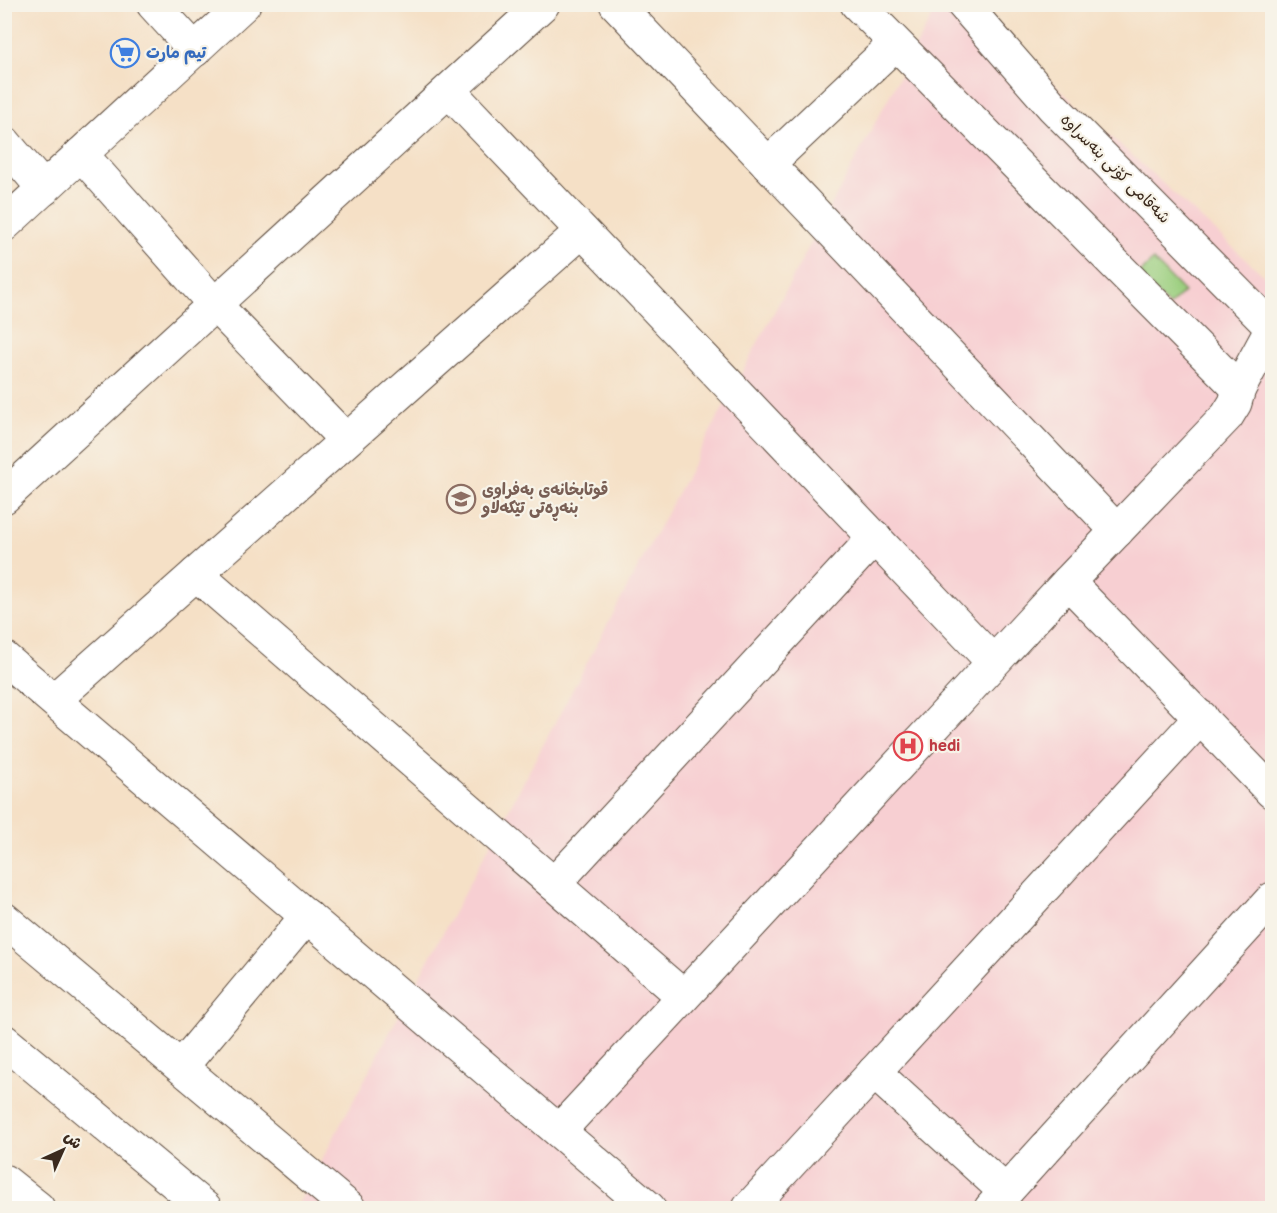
<svg xmlns="http://www.w3.org/2000/svg" width="1277" height="1213" font-family="'Balsamiq Sans','Playpen Sans Arabic',sans-serif">
<style>
.built{fill:#f7cfd2}
.green{fill:#9ccf80;stroke:#6c7c4f;stroke-width:1.5}
.lines{fill:none;stroke-linecap:round;stroke-linejoin:round}
.minor-casing{stroke:#574537;stroke-width:35}
.major-casing{stroke:#574537;stroke-width:35}
.minor{stroke:#fff;stroke-width:33}
.major{stroke:#fff;stroke-width:33}
.labels{text-anchor:middle;dominant-baseline:central;stroke-width:4.5;stroke-linejoin:round;paint-order:stroke}
.shop-label{font-size:16px;font-weight:bold;fill:#366cbe;stroke:#f7f3e8;text-anchor:start}
.street-label{font-size:16px;fill:#3b2a1e;stroke:#f7f3e8}
.education-label{font-size:16px;font-weight:bold;fill:#785e54;stroke:#f7f3e8;text-anchor:start}
.health-label{font-size:16px;font-weight:bold;fill:#be3a42;stroke:#f7f3e8;text-anchor:start}
</style>
<rect width="100%" height="100%" fill="#f7f3e8"/>
<filter id="ink" filterUnits="userSpaceOnUse"><feTurbulence type="fractalNoise" baseFrequency=".0167" numOctaves="2"/><feDisplacementMap in="SourceGraphic" scale="12" xChannelSelector="R" yChannelSelector="G"/><feConvolveMatrix kernelMatrix="1 2 1 2 8 2 1 2 1" color-interpolation-filters="sRGB"/></filter>
<filter id="wash" filterUnits="userSpaceOnUse"><feTurbulence type="fractalNoise" baseFrequency=".008" numOctaves="4" result="noise"/><feDisplacementMap in="SourceGraphic" scale="24" xChannelSelector="R" yChannelSelector="G"/><feGaussianBlur stdDeviation="1.35" result="paint"/><feColorMatrix in="noise" values="0 0 0 0 0 0 0 0 0 0 0 0 0 0 0 0 0 1.4 0 .05"/><feComposite in="paint" operator="in"/></filter>
<g filter="url(#wash)">
<rect width="100%" height="100%" fill="#f5e0c6"/>
<polygon class="built" points="938,5 967,5 1272,283 1272,1208 296,1208"/>
<polygon class="green" points="1153,260 1184,292 1169,306 1138,275"/>
</g>
<g filter="url(#ink)">
<g class="lines">
<g class="minor-casing">
<g id="minor">
<polyline points="153,4 195,50"/>
<polyline points="616,4 1117,531"/>
<polyline points="857,4 1239,389"/>
<polyline points="963,4 1053,107 1272,328"/>
<polyline points="449,91 993,662"/>
<polyline points="4,142 44,189"/>
<polyline points="81,154 215,305 346,440"/>
<polyline points="768,164 894,45"/>
<polyline points="4,225 244,4"/>
<polyline points="4,497 543,4"/>
<polyline points="196,574 683,996"/>
<polyline points="1068,582 1272,792"/>
<polyline points="4,658 649,1208"/>
<polyline points="54,700 582,231"/>
<polyline points="554,884 875,537"/>
<polyline points="4,919 349,1208"/>
<polyline points="182,1066 307,916"/>
<polyline points="874,1072 1006,1192"/>
<polyline points="559,1131 1068,582 1227,416 1235,403 1239,389 1272,328"/>
<polyline points="749,1208 1201,717"/>
<polyline points="991,1208 1272,899"/>
</g>
</g>
<g class="major-casing">
<g id="major">
<polyline points="4,1041 205,1208"/>
<polyline points="4,1181 38,1208"/>
</g>
</g>
<use href="#minor" class="minor"/>
<use href="#major" class="major"/>
</g>
</g>
<defs>
<g id="supermarket-ring" transform="scale(1.5)"><circle r="9.5" fill="#f7f3e8" stroke="#3f7fe0" stroke-width="1.5"/><path d="M-6-5.5h2.5l.6 2H6L4.5 2H-2.5L-4.4-4H-6ZM-1.5 3.2a1.3 1.3 0 1 0 .1 0ZM3 3.2a1.3 1.3 0 1 0 .1 0Z" fill="#3f7fe0"/></g>
<g id="school-ring" transform="scale(1.5)"><circle r="9.5" fill="#f7f3e8" stroke="#8d6e63" stroke-width="1.5"/><path d="M0-5L7-2L0 1L-7-2ZM-4 1L0 2.5L4 1V4Q0 6-4 4Z" fill="#8d6e63"/></g>
<g id="hospital-ring" transform="scale(1.5)"><circle r="9.5" fill="#f7f3e8" stroke="#e0444e" stroke-width="1.5"/><path d="M-5-5h3v3.5h4V-5h3V5h-3V1.5h-4V5h-3Z" fill="#e0444e"/></g>
</defs>
<g fill-rule="evenodd">
<use href="#supermarket-ring" x="125" y="53"/>
<use href="#school-ring" x="461" y="499"/>
<use href="#hospital-ring" x="908" y="746"/>
</g>
<g class="labels">
<g class="shop-label">
<text x="146" y="53">تيم مارت</text>
</g>
<g class="street-label">
<text transform="translate(1115 169) rotate(45)">شەقامی کۆنی بنەسراوە</text>
</g>
<g class="education-label">
<text x="482" y="490">قوتابخانەی بەفراوی<tspan x="482" dy="18">بنەڕەتی تێکەلاو</tspan></text>
</g>
<g class="health-label">
<text x="929" y="746">hedi</text>
</g>
</g>
<rect width="1277" height="1213" fill="none" stroke="#f7f3e8" stroke-width="24"/>
<g transform="translate(63 1150) rotate(45)" stroke="#f7f3e8" stroke-width="4.5" paint-order="stroke">
<path d="M0-4.5L10 22L0 15L-10 22Z" fill="#3b2a1e"/>
<text y="-9" font-size="16" font-weight="bold" text-anchor="middle" fill="#3b2a1e">ش</text>
</g>
</svg>
